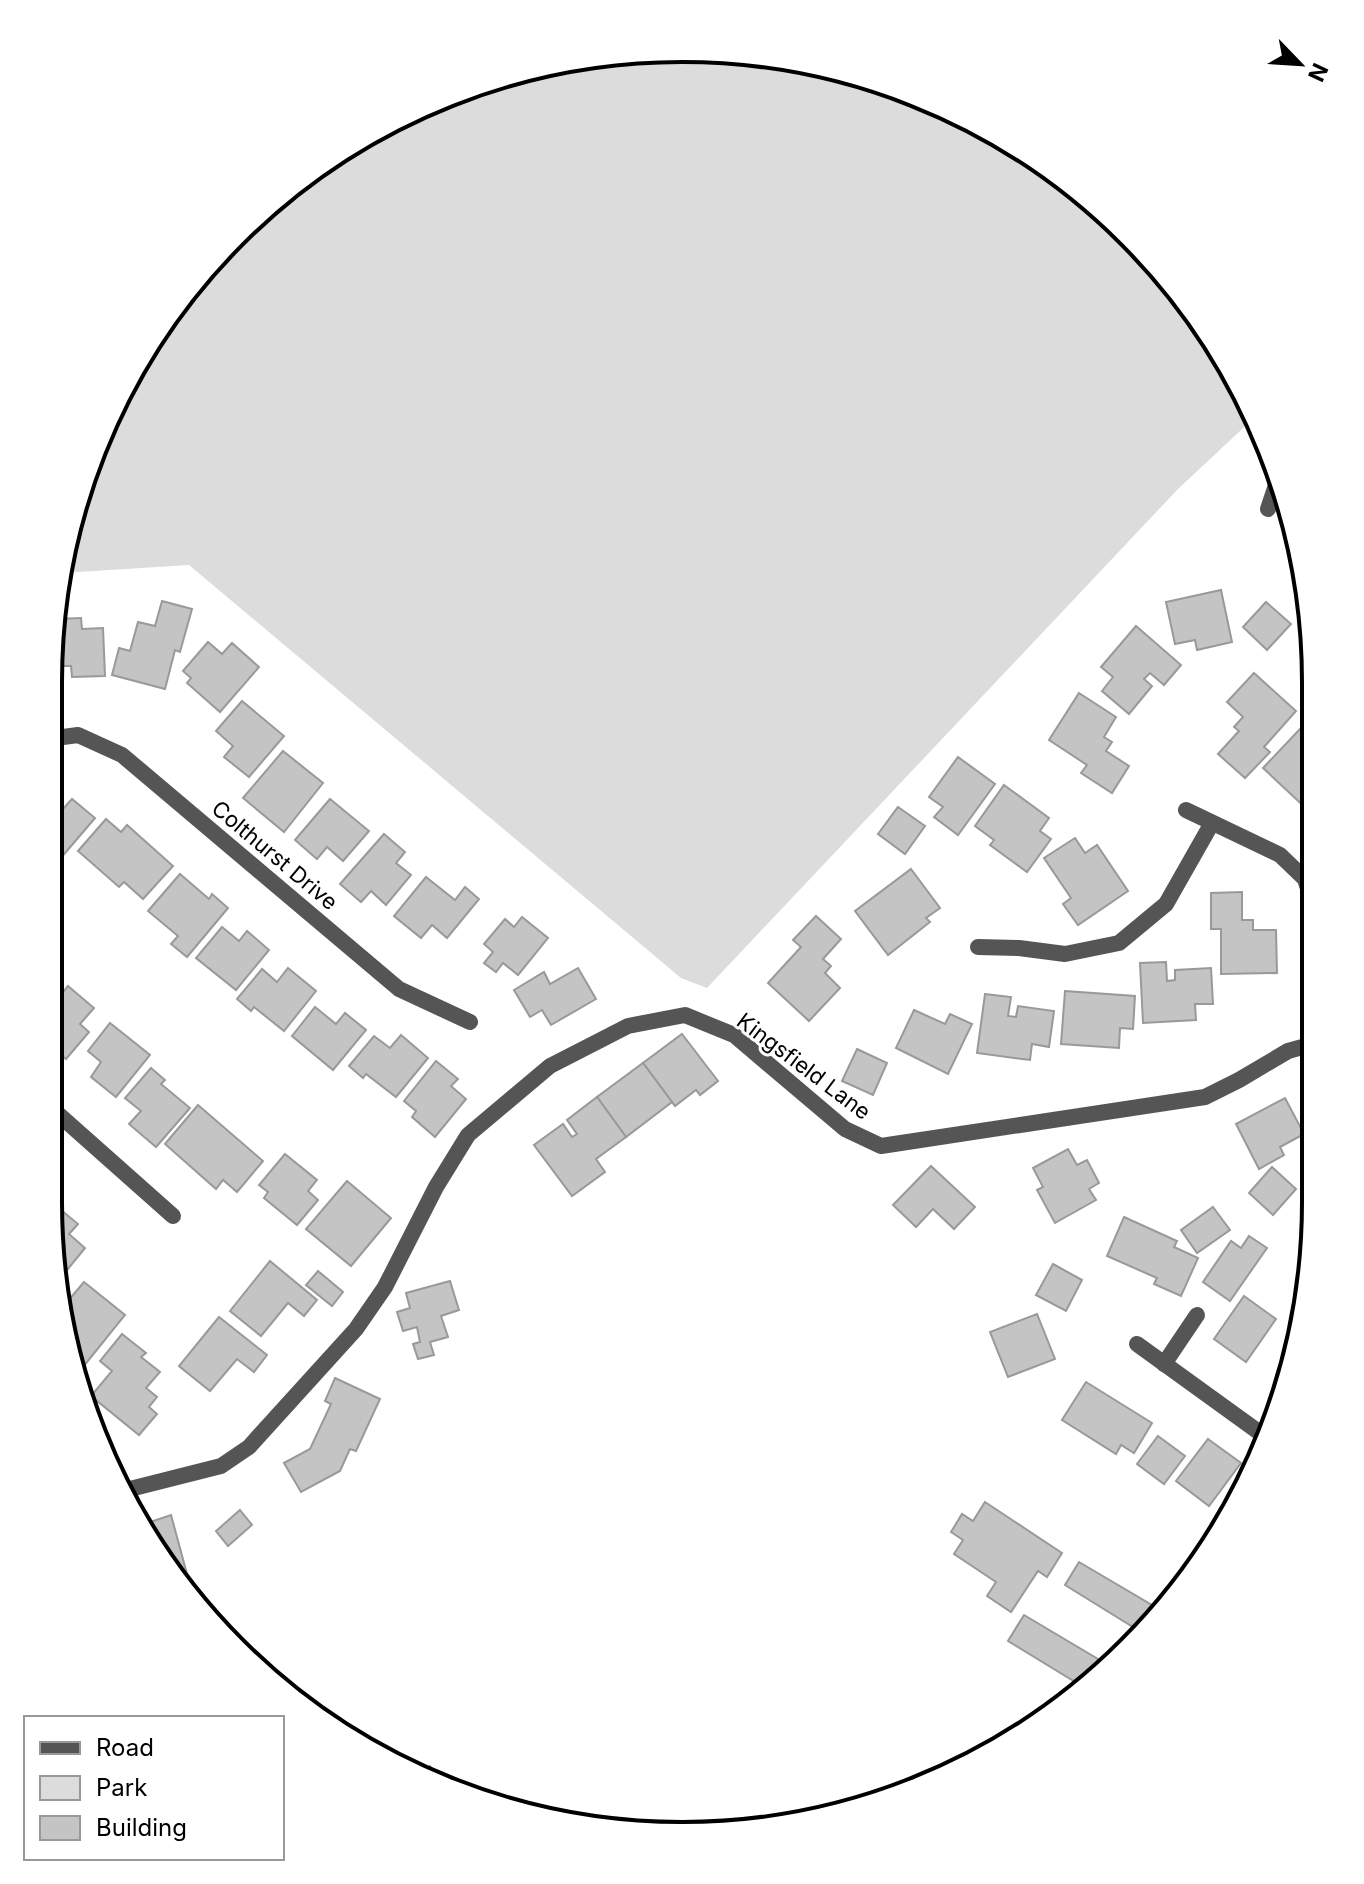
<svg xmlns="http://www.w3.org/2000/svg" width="1364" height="1884" font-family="Inter,sans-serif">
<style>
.park{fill:#dcdcdc}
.building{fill:#c4c4c4;stroke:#999;stroke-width:2}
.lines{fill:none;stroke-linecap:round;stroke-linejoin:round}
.service{stroke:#555;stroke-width:16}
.minor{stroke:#555;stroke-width:16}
.labels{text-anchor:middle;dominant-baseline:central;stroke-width:6;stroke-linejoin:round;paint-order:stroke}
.street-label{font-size:22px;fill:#000;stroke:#fff}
.rim{fill:none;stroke:#000;stroke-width:4}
</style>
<rect width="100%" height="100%" fill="#fff"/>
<polygon class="park" points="640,49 764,53 885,82 999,133 1100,205 1185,296 1255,417 1178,489 707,988 681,978 189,565 62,573 69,518 155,330 296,179 401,114 517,70"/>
<g class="building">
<polygon points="1221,590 1232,642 1197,650 1195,640 1175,644 1166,602"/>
<polygon points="162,601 192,609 180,652 175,650 165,689 112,675 119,648 130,651 138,622 155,626"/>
<polygon points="1266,602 1291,624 1267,650 1243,627"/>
<polygon points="81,618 82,629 103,628 105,676 72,677 71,666 53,666 52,650 56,619"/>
<polygon points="1136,626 1181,665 1164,685 1150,673 1144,679 1152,686 1129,714 1102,691 1113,677 1101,667"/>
<polygon points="208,642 222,654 232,643 259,667 220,712 187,683 191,678 183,671"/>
<polygon points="1254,673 1296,711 1264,747 1270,752 1245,778 1218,754 1239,731 1234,727 1243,717 1227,702"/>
<polygon points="1079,693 1116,717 1104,737 1112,742 1106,751 1129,766 1112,793 1081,773 1087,765 1049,740"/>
<polygon points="242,701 284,736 249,777 224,757 233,746 216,731"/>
<polygon points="1300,729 1311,740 1312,814 1263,768"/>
<polygon points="283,751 323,783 284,832 243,798"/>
<polygon points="958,757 995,784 958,835 934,817 943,807 929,797"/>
<polygon points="1004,785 1049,818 1040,831 1051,839 1027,872 990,845 994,840 975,826"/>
<polygon points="48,796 63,809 72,799 95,818 60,859 48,849"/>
<polygon points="330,799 369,831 343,861 327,847 317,859 295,840"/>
<polygon points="898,807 925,826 905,854 878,834"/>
<polygon points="106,819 121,832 127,825 173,866 143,899 124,882 119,887 78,851"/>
<polygon points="384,834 405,852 396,863 411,875 386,905 371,891 361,902 340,884"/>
<polygon points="1075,838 1085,853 1097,845 1128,891 1078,925 1063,904 1071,898 1044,858"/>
<polygon points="911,869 940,908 926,918 930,922 888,955 855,911"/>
<polygon points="180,874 209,899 212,894 228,908 187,957 171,944 178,936 148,911"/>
<polygon points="426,877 455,900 465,887 479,899 447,938 432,925 421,938 394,916"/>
<polygon points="1242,892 1242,920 1253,920 1253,930 1276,930 1277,973 1221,974 1221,929 1211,929 1211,893"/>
<polygon points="816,916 841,939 823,959 831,966 825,973 840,988 809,1021 768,983 801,947 793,940"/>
<polygon points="522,917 548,938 518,975 503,963 496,972 484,963 493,952 484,944 505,919 514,927"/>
<polygon points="222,927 239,941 247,931 269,950 236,990 196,958"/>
<polygon points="1166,962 1167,981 1175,980 1175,970 1211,968 1213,1004 1195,1004 1196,1020 1143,1023 1140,963"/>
<polygon points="288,968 316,991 284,1031 254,1007 251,1011 237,999 262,969 277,982"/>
<polygon points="578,968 596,999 551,1025 542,1010 530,1017 514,990 544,972 550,984"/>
<polygon points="68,986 94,1008 80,1024 89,1032 66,1059 48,1044 55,1035 48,1030 48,1011"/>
<polygon points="1065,991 1135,996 1133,1029 1120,1028 1119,1048 1061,1044"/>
<polygon points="985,994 1011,997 1008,1016 1016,1017 1018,1006 1054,1011 1049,1047 1032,1044 1030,1060 977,1053"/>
<polygon points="315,1007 336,1024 345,1013 366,1030 333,1070 292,1036"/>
<polygon points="914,1010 945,1024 950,1014 972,1024 948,1074 896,1048"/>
<polygon points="110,1023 150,1055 116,1097 91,1077 101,1062 88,1051"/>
<polygon points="682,1034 718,1081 700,1095 696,1090 675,1106 643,1063"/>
<polygon points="401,1035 428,1058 396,1097 366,1074 363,1078 349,1066 374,1036 390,1048"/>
<polygon points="857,1049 887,1063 873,1095 842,1081"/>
<polygon points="436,1061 458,1079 451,1086 466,1099 435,1137 412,1117 416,1111 404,1101"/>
<polygon points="643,1063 672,1102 626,1137 597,1097"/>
<polygon points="151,1068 165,1080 161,1084 190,1108 156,1147 129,1124 141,1111 125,1098"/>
<polygon points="597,1097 626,1137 596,1159 605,1172 572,1196 534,1145 563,1124 572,1137 577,1134 567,1120"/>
<polygon points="1285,1098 1304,1134 1280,1147 1284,1155 1259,1169 1236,1124"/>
<polygon points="198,1105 263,1161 237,1192 223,1180 216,1189 165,1144"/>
<polygon points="1068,1149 1077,1165 1087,1160 1099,1183 1089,1189 1096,1200 1055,1223 1037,1190 1043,1187 1033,1168"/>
<polygon points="285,1154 317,1180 308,1191 318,1200 297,1225 264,1198 268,1192 259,1185"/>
<polygon points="931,1166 975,1207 954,1229 933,1209 916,1227 893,1205"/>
<polygon points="1272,1167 1296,1189 1273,1215 1249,1193"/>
<polygon points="347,1181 391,1218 351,1266 306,1229"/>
<polygon points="55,1205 78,1224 69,1234 85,1248 59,1280 49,1212"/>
<polygon points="1213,1207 1230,1230 1197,1253 1181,1230"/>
<polygon points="1124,1217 1177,1241 1174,1247 1198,1258 1181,1296 1154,1284 1157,1278 1107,1256"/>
<polygon points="1249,1236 1267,1248 1230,1301 1203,1282 1231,1241 1241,1248"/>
<polygon points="270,1261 317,1300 304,1316 288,1303 261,1336 230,1311"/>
<polygon points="1053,1264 1082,1280 1066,1311 1036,1295"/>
<polygon points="318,1271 343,1292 332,1306 306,1285"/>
<polygon points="450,1281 459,1310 441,1316 448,1337 430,1342 434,1355 418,1359 413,1344 420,1342 417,1327 403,1331 397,1312 410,1308 406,1293"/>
<polygon points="84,1282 125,1315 83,1367 68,1355 64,1327 73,1316 62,1308"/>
<polygon points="1244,1296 1276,1319 1246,1362 1214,1339"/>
<polygon points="1037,1314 1055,1359 1008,1377 990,1332"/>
<polygon points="219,1317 267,1355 254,1372 237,1359 210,1391 179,1366"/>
<polygon points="122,1334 146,1353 141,1357 160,1372 146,1388 157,1397 149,1407 157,1414 139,1435 91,1396 112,1371 100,1361"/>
<polygon points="335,1378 380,1399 356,1451 350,1449 340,1471 301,1492 284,1463 310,1449 331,1404 325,1401"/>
<polygon points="1086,1382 1152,1423 1134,1453 1121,1445 1116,1454 1062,1420"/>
<polygon points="1158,1436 1185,1456 1164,1484 1137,1464"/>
<polygon points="1208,1439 1241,1463 1209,1506 1176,1481"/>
<polygon points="1243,1480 1249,1485 1230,1516 1222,1510"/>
<polygon points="985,1502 1062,1553 1047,1577 1038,1571 1011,1612 987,1596 996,1582 954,1554 963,1540 951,1532 962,1514 973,1521"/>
<polygon points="240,1510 252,1525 228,1546 216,1531"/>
<polygon points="171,1515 187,1574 177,1579 155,1554 141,1525"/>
<polygon points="1079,1562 1162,1611 1141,1632 1065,1585"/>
<polygon points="1024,1615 1108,1665 1085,1688 1008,1641"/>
<polygon points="430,1766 442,1784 415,1775"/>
</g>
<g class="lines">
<g class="service">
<polyline points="1137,1344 1267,1438"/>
<polyline points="1164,1364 1197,1315"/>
</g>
<g class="minor">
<polyline points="1268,509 1278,479"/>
<polyline points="48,739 78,735 122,755 399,989 470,1022"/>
<polyline points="1186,810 1280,855 1305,879 1312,901"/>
<polyline points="978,947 1019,948 1065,954 1119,943 1166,904 1212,823"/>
<polyline points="48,1105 173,1216"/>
<polyline points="126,1490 221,1466 249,1447 356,1329 385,1287 436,1187 468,1135 550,1066 628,1026 685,1015 734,1035 845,1129 881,1146 1205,1097 1239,1080 1288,1051 1313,1044"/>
</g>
</g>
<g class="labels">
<g class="street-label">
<text transform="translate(275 855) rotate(40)">Colthurst Drive</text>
<text transform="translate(804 1066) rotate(37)">Kingsfield Lane</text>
</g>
</g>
<path d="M0 0H1364V1884H0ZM682 62H682A620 620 0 0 1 1302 682V1202A620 620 0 0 1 682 1822H682A620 620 0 0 1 62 1202V682A620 620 0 0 1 682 62Z" fill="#fff" fill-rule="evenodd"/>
<path class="rim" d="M682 62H682A620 620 0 0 1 1302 682V1202A620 620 0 0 1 682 1822H682A620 620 0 0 1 62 1202V682A620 620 0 0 1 682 62Z"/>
<rect x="24" y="1716" width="260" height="144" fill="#ffffff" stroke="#999999" stroke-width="2"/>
<rect x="40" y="1742" width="40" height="12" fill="#555555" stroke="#999999" stroke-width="2"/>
<text x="96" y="1756" font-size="24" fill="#000000">Road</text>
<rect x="40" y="1776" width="40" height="24" fill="#dcdcdc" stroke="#999999" stroke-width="2"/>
<text x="96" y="1796" font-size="24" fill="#000000">Park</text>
<rect x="40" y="1816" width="40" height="24" fill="#c4c4c4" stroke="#999999" stroke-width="2"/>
<text x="96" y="1836" font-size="24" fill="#000000">Building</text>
<g transform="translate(1300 64) rotate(115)" stroke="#ffffff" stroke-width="6" paint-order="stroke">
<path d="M0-6L14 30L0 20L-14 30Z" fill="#000000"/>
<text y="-12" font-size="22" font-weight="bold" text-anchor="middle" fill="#000000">N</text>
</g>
</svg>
